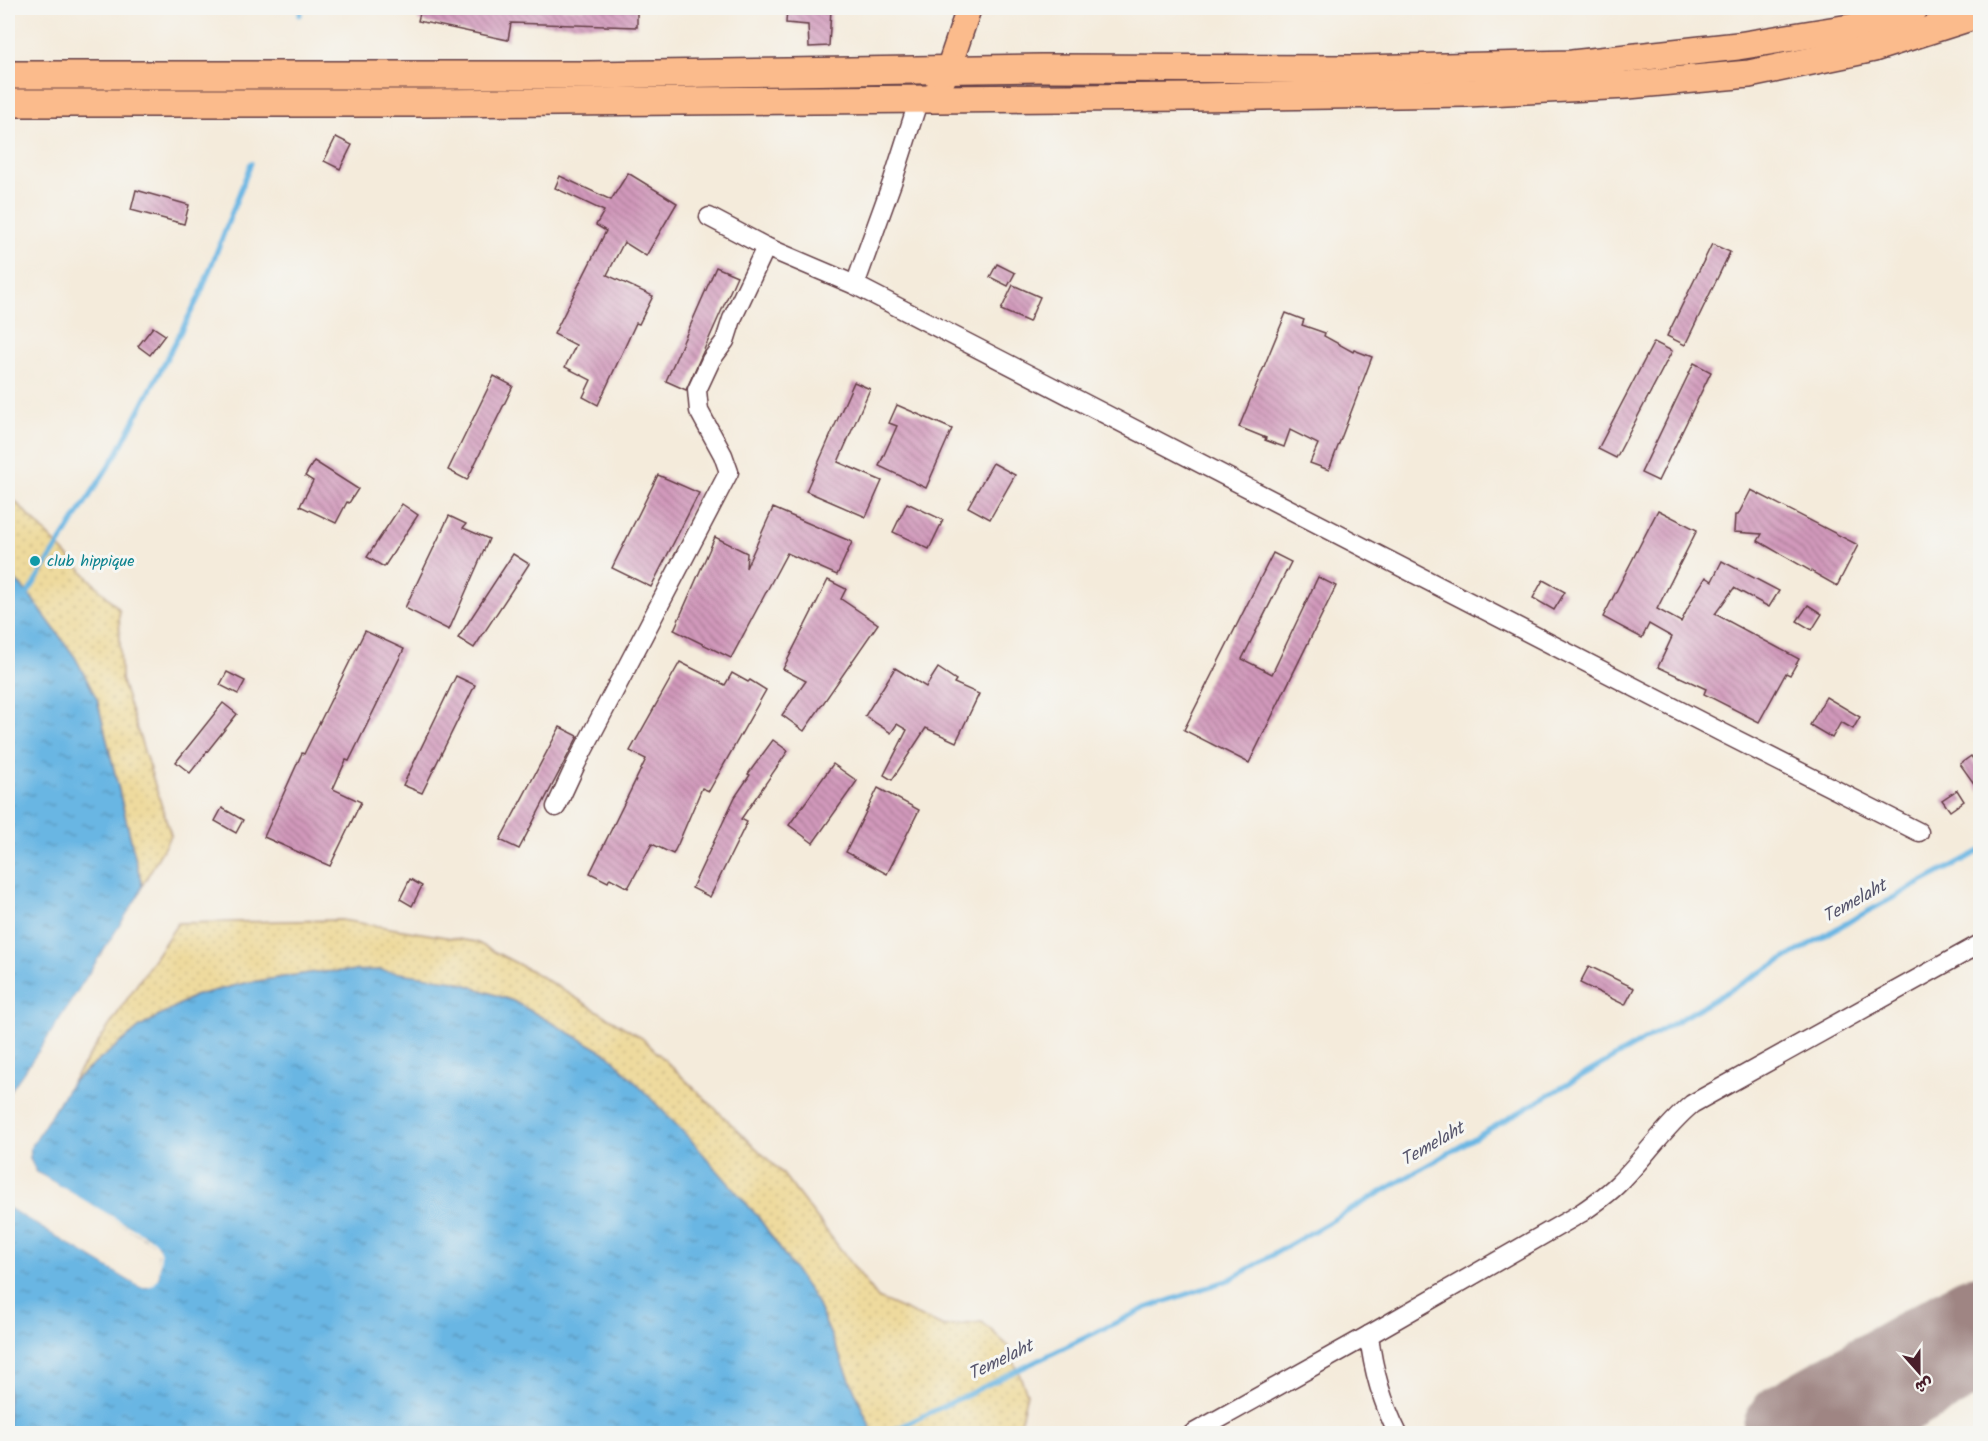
<svg xmlns="http://www.w3.org/2000/svg" width="1988" height="1441" font-family="Kalam,'Playpen Sans Arabic',sans-serif">
<style>
.sand{fill:url(#sand-dots);stroke:#9c7c64;stroke-width:1.5}
.water{fill:url(#water-ripples);stroke:#5a6a87;stroke-width:1.5}
.pier{fill:#f4ebdb}
.lines{fill:none;stroke-linecap:round;stroke-linejoin:round}
.stream{stroke:#69b6e3;stroke-width:5}
.runway{stroke:#9f8583;stroke-width:112}
.building{fill:url(#building-back-hatch)}
.minor-casing{stroke:#643e45;stroke-width:21}
.major-casing{stroke:#643e45;stroke-width:27}
.highway-casing{stroke:#643e45;stroke-width:30}
.minor{stroke:#fff;stroke-width:18}
.major{stroke:#fbbb8c;stroke-width:24}
.highway{stroke:#fbbb8c;stroke-width:27}
.culture-dot{fill:#0f9aa8;stroke:#f6f6f2;stroke-width:2}
.labels{text-anchor:middle;dominant-baseline:central;stroke-width:6;stroke-linejoin:round;paint-order:stroke}
.culture-label{font-size:16px;fill:#0d838f;stroke:#f6f6f2;text-anchor:start}
.water-label{font-size:18px;font-style:italic;fill:#55546b;stroke:#f6f6f2}
</style>
<defs>
<pattern id="sand-dots" width="8" height="8" patternUnits="userSpaceOnUse" patternTransform="scale(1.5)"><rect width="8" height="8" fill="#eeda9e"/><path d="M2 2h.1M6 6h.1" fill="none" stroke="#cebb88" stroke-width="1.8" stroke-linecap="round"/></pattern>
<pattern id="water-ripples" width="26" height="14" patternUnits="userSpaceOnUse" patternTransform="scale(1.5)"><rect width="26" height="14" fill="#69b6e3"/><path d="M2 4q2-2 4 0t4 0M15 11q2-2 4 0t4 0" fill="none" stroke="#5893b8"/></pattern>
<pattern id="building-back-hatch" width="6" height="6" patternUnits="userSpaceOnUse" patternTransform="scale(1.5)"><rect width="6" height="6" fill="#d199bb"/><path d="M-1 5l2 2M0 0l6 6M5-1l2 2" fill="none" stroke="#ac7c98"/></pattern>
</defs>
<rect width="100%" height="100%" fill="#f6f6f2"/>
<filter id="ink" filterUnits="userSpaceOnUse"><feTurbulence type="fractalNoise" baseFrequency=".0167" numOctaves="2"/><feDisplacementMap in="SourceGraphic" scale="12" xChannelSelector="R" yChannelSelector="G"/><feConvolveMatrix kernelMatrix="1 2 1 2 8 2 1 2 1" color-interpolation-filters="sRGB"/></filter>
<filter id="wash" filterUnits="userSpaceOnUse"><feTurbulence type="fractalNoise" baseFrequency=".008" numOctaves="4" result="noise"/><feDisplacementMap in="SourceGraphic" scale="24" xChannelSelector="R" yChannelSelector="G"/><feGaussianBlur stdDeviation="1.35" result="paint"/><feColorMatrix in="noise" values="0 0 0 0 0 0 0 0 0 0 0 0 0 0 0 0 0 1.4 0 .05"/><feComposite in="paint" operator="in"/></filter>
<g filter="url(#wash)">
<rect width="100%" height="100%" fill="#f4ebdb"/>
<g class="sand">
<polygon points="8,494 119,609 121,679 171,835 142,886 97,699 8,648"/>
<polygon points="341,920 476,942 535,973 642,1038 782,1173 878,1298 944,1327 982,1322 1007,1345 1027,1393 1019,1428 1016,1434 873,1433 816,1301 609,1055 513,1001 455,981 316,972 245,983 194,996 140,1027 71,1083 178,923"/>
</g>
<g class="water">
<polygon points="8,573 28,593 75,657 97,699 142,886 138,897 44,1044 8,1095"/>
<path d="M379,970L455,981L513,1001L609,1055L691,1140L759,1218L816,1301L873,1433H8V1207L140,1287H148L159,1276L158,1246L36,1172C31,1164 29,1158 29,1149L71,1083L140,1027L194,996L245,983L316,972Z"/>
</g>
<g class="pier">
<polygon points="138,897 141,899 47,1046 8,1098 8,1095 44,1044"/>
<polygon points="76,1074 29,1149 29,1158 36,1172 153,1240 158,1246 161,1254 159,1276 154,1285 148,1287 140,1287 8,1207 8,1204 141,1284 152,1282 156,1275 158,1254 151,1242 35,1174 29,1167 26,1158 26,1147 68,1081"/>
</g>
<g class="lines">
<g class="stream">
<polyline points="300,15 301,8"/>
<polyline points="28,593 117,453 200,295 251,163"/>
<polyline points="886,1434 1146,1308 1229,1280 1848,922 1980,851"/>
</g>
<polyline class="runway" points="1798,1434 1980,1331"/>
</g>
<g id="blocks">
<g class="building">
<polygon points="421,8 637,8 637,27 511,23 508,40 418,21"/>
<polygon points="787,8 831,8 829,46 809,47 808,25 786,23"/>
<polygon points="336,137 352,145 340,169 324,161"/>
<polygon points="628,173 677,203 646,256 624,242 607,275 653,296 639,324 636,323 598,405 583,397 591,380 565,367 576,345 554,334 606,231 596,225 604,211 555,188 560,176 611,200"/>
<polygon points="136,190 189,205 184,224 131,210"/>
<polygon points="1712,244 1730,252 1685,345 1667,336"/>
<polygon points="997,264 1015,273 1008,286 990,277"/>
<polygon points="716,267 737,276 686,390 666,381"/>
<polygon points="1013,285 1040,297 1029,322 1001,310"/>
<polygon points="1286,313 1304,320 1302,325 1325,333 1324,336 1353,352 1354,350 1372,357 1329,470 1310,463 1318,444 1290,430 1284,447 1265,440 1266,438 1239,427"/>
<polygon points="153,327 165,335 150,355 138,346"/>
<polygon points="1654,342 1672,351 1616,458 1598,449"/>
<polygon points="1694,363 1711,372 1658,481 1641,473"/>
<polygon points="494,376 513,386 467,480 448,470"/>
<polygon points="854,382 870,389 838,462 882,481 866,517 806,491"/>
<polygon points="897,405 952,429 926,488 879,466 897,426 889,423"/>
<polygon points="314,461 358,489 349,503 347,502 336,523 300,506 313,481 305,476"/>
<polygon points="993,463 1015,475 990,519 968,507"/>
<polygon points="658,475 699,493 651,587 612,568"/>
<polygon points="1751,490 1858,545 1837,586 1758,541 1762,534 1734,532 1735,515 1738,515"/>
<polygon points="907,503 943,520 929,549 893,532"/>
<polygon points="402,504 418,515 384,567 367,557"/>
<polygon points="773,508 852,542 837,575 787,553 731,658 674,630 715,537 747,553 746,568"/>
<polygon points="1658,510 1697,530 1657,609 1681,622 1695,594 1706,577 1712,581 1722,561 1779,591 1769,607 1734,588 1715,614 1799,659 1790,675 1786,673 1759,722 1704,694 1706,689 1658,667 1672,637 1649,624 1642,638 1603,617"/>
<polygon points="449,516 466,524 463,528 489,539 449,630 405,608"/>
<polygon points="1273,553 1291,562 1242,659 1272,674 1318,577 1336,586 1249,763 1184,730"/>
<polygon points="513,554 529,564 474,648 458,638"/>
<polygon points="828,580 846,589 841,599 878,624 804,731 782,715 806,681 783,669"/>
<polygon points="1543,580 1565,592 1554,610 1533,598"/>
<polygon points="1808,605 1822,614 1812,630 1797,621"/>
<polygon points="365,631 404,649 349,761 346,760 333,789 361,802 330,866 264,837 302,753 304,754"/>
<polygon points="680,662 725,685 732,673 748,682 750,680 766,690 709,791 702,788 678,844 673,854 652,844 628,888 610,878 608,882 590,873 646,759 630,751"/>
<polygon points="895,668 926,687 938,668 956,680 954,683 979,694 956,742 926,728 892,780 884,775 907,730 897,724 891,733 865,716"/>
<polygon points="227,672 245,681 238,694 220,685"/>
<polygon points="456,676 475,685 422,793 403,785"/>
<polygon points="1826,697 1860,717 1853,729 1841,722 1832,738 1810,725"/>
<polygon points="223,703 237,714 190,773 176,762"/>
<polygon points="560,727 578,736 519,849 500,840"/>
<polygon points="773,740 788,751 741,819 747,822 710,897 692,888 735,797 750,775 748,774"/>
<polygon points="1971,756 1980,769 1980,792 1960,764"/>
<polygon points="833,764 857,781 813,843 789,825"/>
<polygon points="878,788 919,810 887,874 846,852"/>
<polygon points="1957,790 1964,801 1950,811 1942,800"/>
<polygon points="222,808 243,820 236,833 215,821"/>
<polygon points="410,879 422,886 412,906 400,899"/>
<polygon points="1589,966 1634,988 1625,1005 1580,983"/>
</g>
</g>
</g>
<g filter="url(#ink)">
<use href="#blocks" fill-opacity="0" stroke="#643e45" stroke-width="1.5"/>
<g class="lines">
<g class="minor-casing">
<g id="minor">
<polyline points="709,217 766,247 855,285 1723,733 1919,832"/>
<polyline points="855,285 893,180 919,99"/>
<polyline points="556,807 576,764 729,472 723,455 699,411 697,390 711,360 725,341 732,319 766,247"/>
<path d="M1369,1335C1373,1371 1382,1402 1398,1434"/>
<path d="M1192,1434L1369,1335L1581,1213C1594,1204 1607,1195 1618,1184C1644,1159 1663,1128 1692,1104L1980,944"/>
</g>
</g>
<g class="major-casing">
<polyline id="major" points="933,99 948,70 969,8"/>
</g>
<g class="highway-casing">
<g id="highway">
<polyline points="8,75 587,75 1041,68 1357,69 1572,64 1738,46 1862,26 1915,8"/>
<polyline points="8,103 426,103 1194,97 1467,93 1628,85 1749,74 1874,48 1980,14"/>
</g>
</g>
<use href="#minor" class="minor"/>
<use href="#major" class="major"/>
<use href="#highway" class="highway"/>
</g>
</g>
<circle class="culture-dot" cx="35" cy="561" r="6"/>
<g class="labels">
<g class="culture-label">
<text x="47" y="561">club hippique</text>
</g>
<g class="water-label">
<text transform="translate(1855 902) rotate(-29)">Temelaht</text>
<text transform="translate(1433 1145) rotate(-30)">Temelaht</text>
<text transform="translate(1001 1361) rotate(-26)">Temelaht</text>
</g>
</g>
<rect width="1988" height="1441" fill="none" stroke="#f6f6f2" stroke-width="30"/>
<g transform="translate(1919 1372) rotate(159)" stroke="#f6f6f2" stroke-width="4.5" paint-order="stroke">
<path d="M0-4.5L10 22L0 15L-10 22Z" fill="#4a1f2b"/>
<text y="-9" font-size="16" font-weight="bold" text-anchor="middle" fill="#4a1f2b">ش</text>
</g>
</svg>
